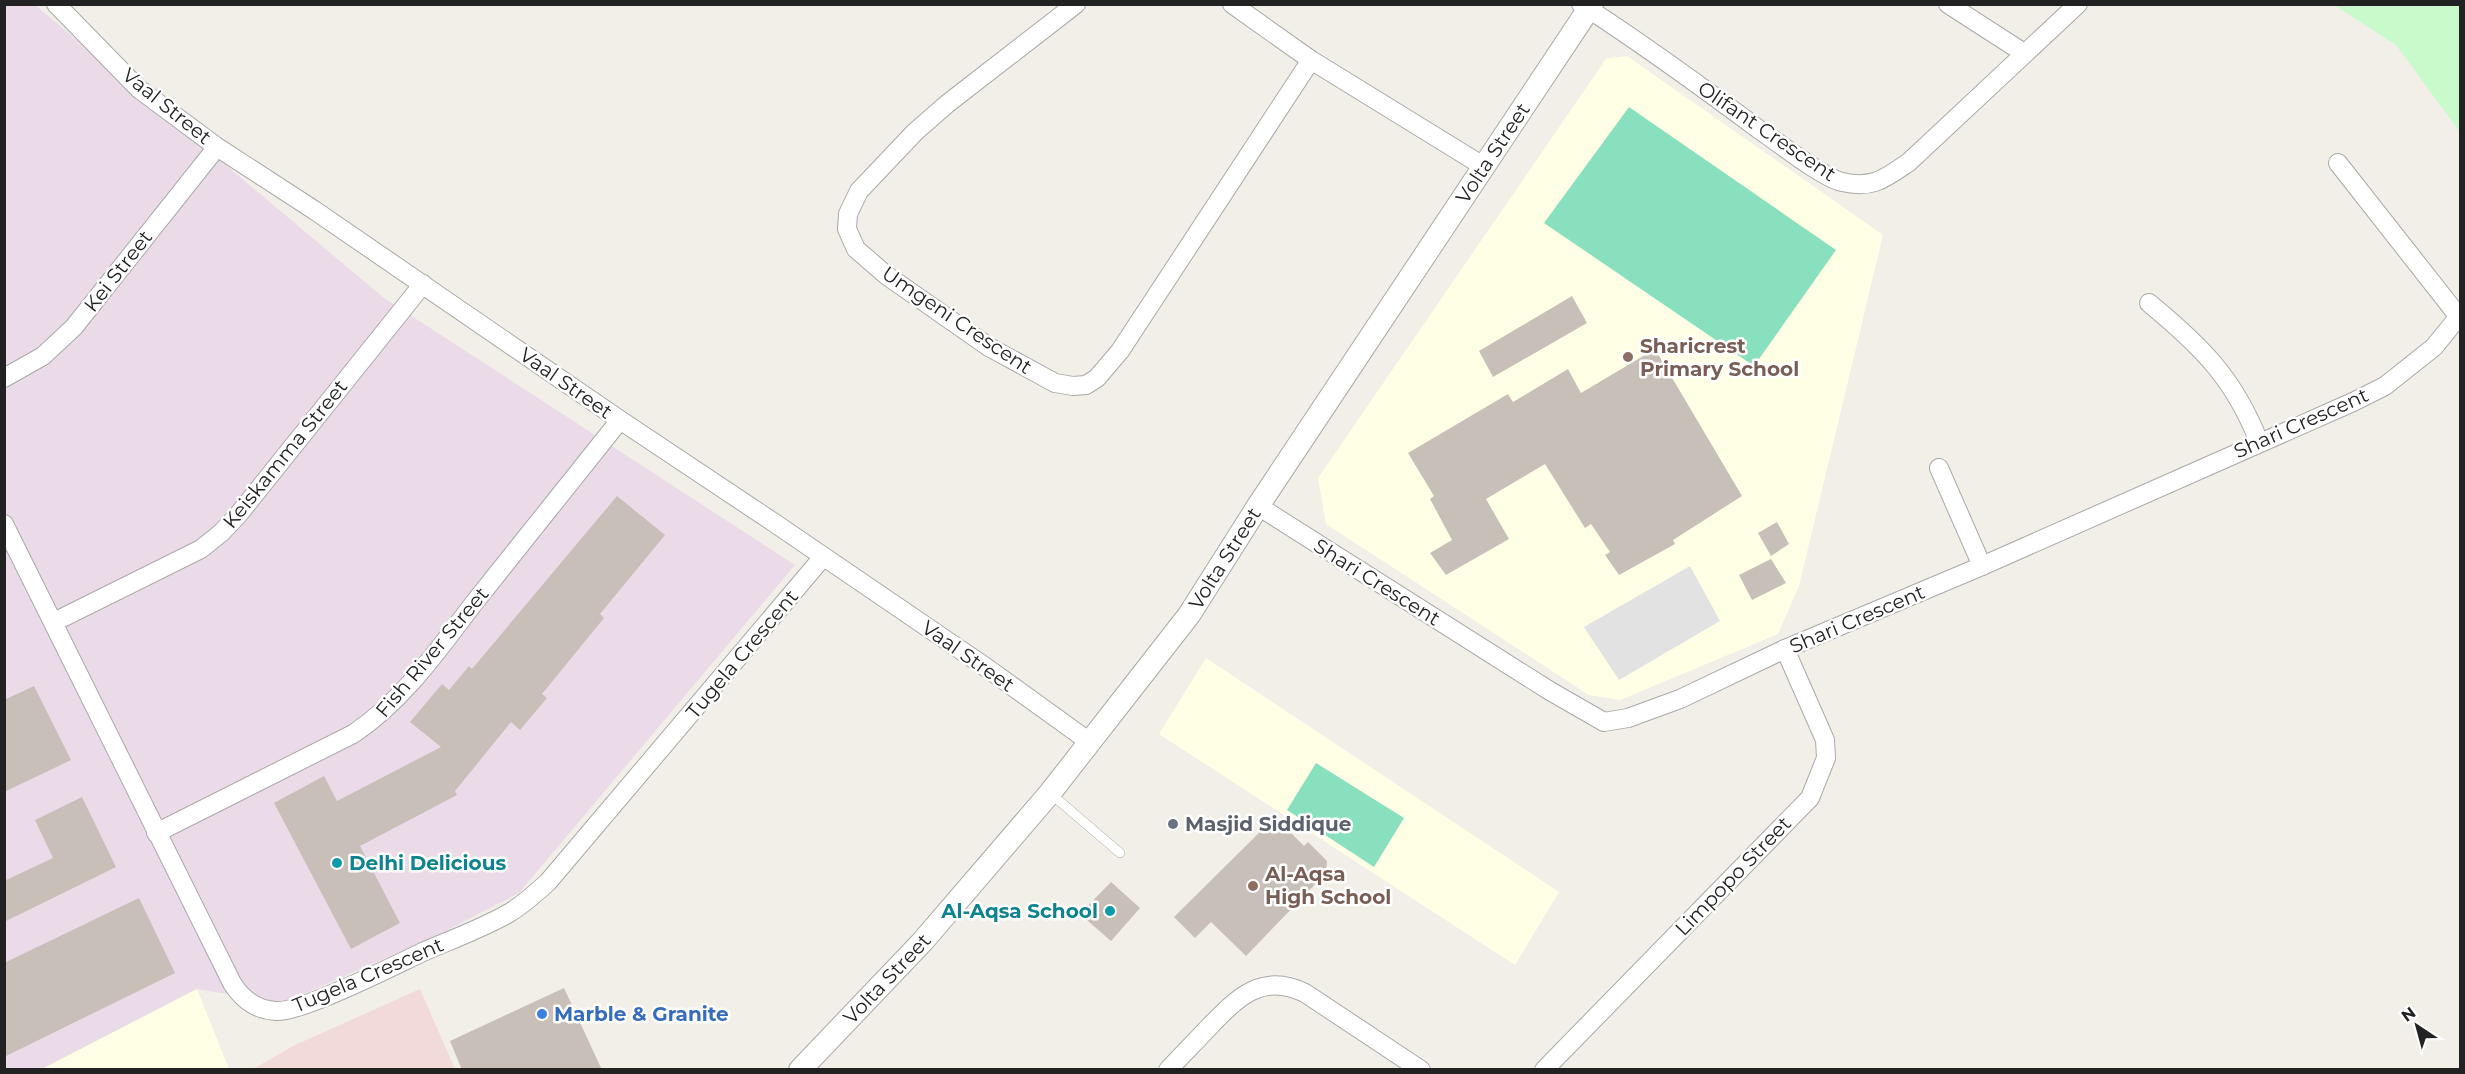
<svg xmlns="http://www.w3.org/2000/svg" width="2465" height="1074" font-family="Montserrat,sans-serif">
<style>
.commercial{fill:#f2dad9}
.industrial{fill:#ebdbe8}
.education{fill:#ffffe5}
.park{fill:#c8facc}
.pitch{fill:#88e0be}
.parking{fill:#e2e2e2}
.building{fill:#c7bfb8}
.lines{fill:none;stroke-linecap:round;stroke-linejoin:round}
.service-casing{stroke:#a9a9a9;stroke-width:10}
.minor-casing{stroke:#a9a9a9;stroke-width:20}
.tertiary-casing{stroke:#a9a9a9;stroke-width:24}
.service{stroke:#fff;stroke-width:9}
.minor{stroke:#fff;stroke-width:18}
.tertiary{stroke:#fff;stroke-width:22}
.education-dot{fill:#8d6e63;stroke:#fff;stroke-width:2}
.worship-dot{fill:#6b7280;stroke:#fff;stroke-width:2}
.culture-dot{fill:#0f9aa8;stroke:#fff;stroke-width:2}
.shop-dot{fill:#3f7fe0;stroke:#fff;stroke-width:2}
.labels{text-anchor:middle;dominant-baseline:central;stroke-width:5;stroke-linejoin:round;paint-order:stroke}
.street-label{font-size:20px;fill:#222;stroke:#fff}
.education-label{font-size:20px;font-weight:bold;fill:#785e54;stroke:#fff;text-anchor:start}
.worship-label{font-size:20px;font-weight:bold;fill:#5b616d;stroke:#fff;text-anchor:start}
.culture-label{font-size:20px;font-weight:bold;fill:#0d838f;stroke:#fff;text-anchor:start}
.shop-label{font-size:20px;font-weight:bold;fill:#366cbe;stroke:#fff;text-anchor:start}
</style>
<rect width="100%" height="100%" fill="#f2efe9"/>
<polygon class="commercial" points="420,989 455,1069 253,1069 293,1046"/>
<polygon class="industrial" points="34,4 384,298 795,565 519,893 434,937 283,1003 197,989 42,1069 5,1070 4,5"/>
<g class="education">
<polygon points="1627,56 1883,235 1799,586 1778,634 1620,700 1589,695 1326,524 1318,478 1606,59"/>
<polygon points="1206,658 1559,892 1515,965 1159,734"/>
<polygon points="197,989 229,1069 42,1069"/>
</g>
<polygon class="park" points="2334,5 2460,5 2460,132 2396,45"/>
<g class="pitch">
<polygon points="1629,107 1836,250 1754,366 1544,223"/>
<polygon points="1316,763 1404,818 1374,867 1287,810"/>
</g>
<polygon class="parking" points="1690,566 1720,621 1619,680 1584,627"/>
<g class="building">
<polygon points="1572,296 1587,323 1493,377 1479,351"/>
<polygon points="1655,349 1742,496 1673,540 1675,544 1619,575 1605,555 1610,552 1591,524 1585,528 1545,464 1486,499 1509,539 1446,575 1430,553 1452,540 1430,499 1434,496 1408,453 1508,394 1513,402 1568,369 1581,393"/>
<polygon points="617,496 665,535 600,614 604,618 542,694 547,698 520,730 511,722 455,791 457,795 360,846 400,923 351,949 274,803 324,776 337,801 441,747 410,722 442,684 449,690 469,666 472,669"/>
<polygon points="1777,522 1789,544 1771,556 1758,533"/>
<polygon points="1771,559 1786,583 1752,600 1739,575"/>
<polygon points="34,686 71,760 4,792 4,700"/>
<polygon points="82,797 116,867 4,922 4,881 53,858 35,820"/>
<polygon points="1272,820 1285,833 1288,830 1304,846 1308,842 1327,861 1326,873 1246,956 1211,922 1195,938 1174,917"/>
<polygon points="1111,882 1140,908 1111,941 1080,914"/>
<polygon points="139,898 175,973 4,1057 4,963"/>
<polygon points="564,988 602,1070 462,1070 450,1041"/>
</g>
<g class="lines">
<g class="service-casing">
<polyline id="service" points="1050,793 1120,853"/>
</g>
<g class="minor-casing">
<g id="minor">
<polyline points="56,4 139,89 217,147 314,210 620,420 773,522 987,668 1091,743"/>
<polyline points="1076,4 947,104 915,132 859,191 848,214 847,229 856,249 886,275 989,347 1055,383 1073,386 1086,385 1097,378 1120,351 1311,60"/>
<polyline points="1232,4 1311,60 1483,166"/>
<path d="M1581,4C1643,44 1702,87 1761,131C1779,143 1823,178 1842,182C1873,189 1884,179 1909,162L2078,4"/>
<polyline points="1948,4 2024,53"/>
<polyline points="2338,163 2459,317"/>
<path d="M2149,303C2201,346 2234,378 2259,442"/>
<polyline points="4,378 43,356 74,327 217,147"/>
<polyline points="1939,468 1982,566"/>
<polyline points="1258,506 1550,691 1604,722 1628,718 1680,699 1785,649 1982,566 2353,402 2385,386 2434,347 2460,315"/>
<path d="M4,524L232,983C242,999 256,1010 276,1011C301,1013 397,964 425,951C453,939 483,928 509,913C524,904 536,893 548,882L823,557"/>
<polyline points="54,622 201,549 221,533 238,515 423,284"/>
<path d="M156,833L353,734C403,701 438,650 474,603C523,542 571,481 620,420"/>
<path d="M1168,1070C1182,1055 1196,1041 1210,1026C1238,997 1263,972 1305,993L1421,1070"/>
<polyline points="1544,1070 1810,798 1826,758 1825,740 1785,649"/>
</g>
</g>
<g class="tertiary-casing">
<g id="tertiary">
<path id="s1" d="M800,1070L923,941L1050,793L1189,615L1258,506L1592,4"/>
</g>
</g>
<use href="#service" class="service"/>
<use href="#minor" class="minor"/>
<use href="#tertiary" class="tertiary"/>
</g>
<g class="education-dot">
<circle cx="1628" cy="357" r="6"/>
<circle cx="1253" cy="886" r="6"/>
</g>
<circle class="worship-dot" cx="1173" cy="824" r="6"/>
<g class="culture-dot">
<circle cx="337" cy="863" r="6"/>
<circle cx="1110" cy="911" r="6"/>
</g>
<circle class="shop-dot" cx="542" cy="1014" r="6"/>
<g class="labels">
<g class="street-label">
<text transform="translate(167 106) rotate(39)">Vaal Street</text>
<text transform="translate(1767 131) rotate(34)">Olifant Crescent</text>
<text stroke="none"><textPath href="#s1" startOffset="1152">Volta Street</textPath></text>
<text transform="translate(118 271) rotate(-52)">Kei Street</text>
<text transform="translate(957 320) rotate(34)">Umgeni Crescent</text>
<text transform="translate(566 383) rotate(35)">Vaal Street</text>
<text transform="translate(2301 423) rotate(-24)">Shari Crescent</text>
<text transform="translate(285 454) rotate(-51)">Keiskamma Street</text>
<text stroke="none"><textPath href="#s1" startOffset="666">Volta Street</textPath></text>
<text transform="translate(1377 582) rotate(32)">Shari Crescent</text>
<text transform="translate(1857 619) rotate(-23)">Shari Crescent</text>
<text transform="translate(432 652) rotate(-50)">Fish River Street</text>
<text transform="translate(742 654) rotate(-50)">Tugela Crescent</text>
<text transform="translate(968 656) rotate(35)">Vaal Street</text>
<text transform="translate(1733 876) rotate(-46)">Limpopo Street</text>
<text transform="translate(368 975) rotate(-23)">Tugela Crescent</text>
<text stroke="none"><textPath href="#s1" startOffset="126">Volta Street</textPath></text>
</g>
<g class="education-label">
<text x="1640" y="346">Sharicrest<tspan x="1640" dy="23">Primary School</tspan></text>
<text x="1265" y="874">Al-Aqsa<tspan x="1265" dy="23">High School</tspan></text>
</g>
<g class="worship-label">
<text x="1185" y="824">Masjid Siddique</text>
</g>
<g class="culture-label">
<text x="349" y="863">Delhi Delicious</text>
<text x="1098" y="911" text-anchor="end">Al-Aqsa School</text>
</g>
<g class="shop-label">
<text x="554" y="1014">Marble &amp; Granite</text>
</g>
</g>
<rect width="2465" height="1074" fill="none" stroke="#222222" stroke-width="12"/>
<g transform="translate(2417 1026) rotate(324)" stroke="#ffffff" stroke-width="4.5" paint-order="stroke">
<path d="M0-4.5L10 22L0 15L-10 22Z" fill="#222222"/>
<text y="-9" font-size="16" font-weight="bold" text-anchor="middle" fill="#222222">N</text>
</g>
</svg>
